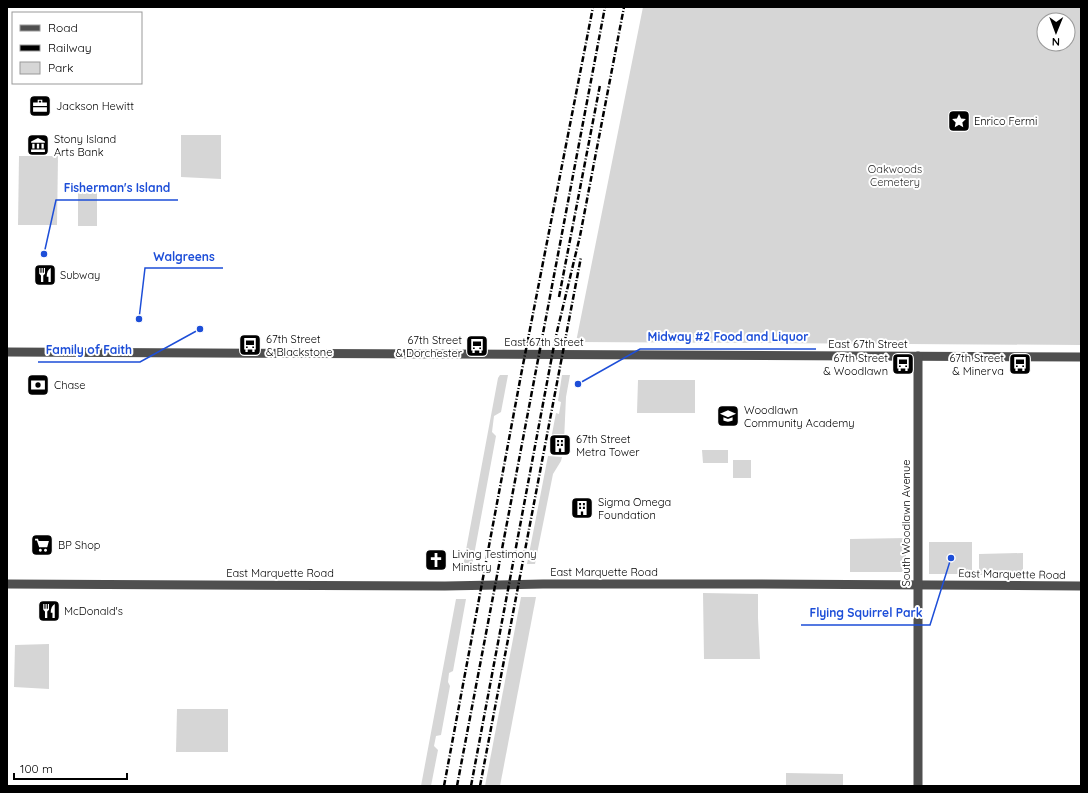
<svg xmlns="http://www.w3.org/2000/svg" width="1088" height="793" font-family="Quicksand,sans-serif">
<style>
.green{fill:#d6d6d6;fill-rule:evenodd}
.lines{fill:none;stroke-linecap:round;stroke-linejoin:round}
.minor{stroke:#4f4f4f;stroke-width:9}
.rail{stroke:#000;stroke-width:2.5;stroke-dasharray:6 2 1 2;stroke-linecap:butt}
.labels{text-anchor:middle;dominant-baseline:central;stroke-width:4;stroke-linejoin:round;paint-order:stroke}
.poi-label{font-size:11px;fill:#000;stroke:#fff;text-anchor:start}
.park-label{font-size:11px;fill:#2d2d2d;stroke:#fff}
.street-label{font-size:11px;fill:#000;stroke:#fff}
.leader{fill:none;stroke:#1d4ed8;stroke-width:1.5}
.callout-dot{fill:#1d4ed8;stroke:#fff;stroke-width:1.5}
.callout-label{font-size:12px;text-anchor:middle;font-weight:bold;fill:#1d4ed8;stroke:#fff;stroke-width:4;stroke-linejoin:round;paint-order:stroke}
</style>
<rect width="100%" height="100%" fill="#fff"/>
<g class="green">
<path d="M643,7H1081V345L576,342ZM1044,20H1068V44H1044Z"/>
<polygon points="181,135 221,135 221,179 181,177"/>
<polygon points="19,156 58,156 57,225 18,225"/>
<rect x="78" y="184" width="19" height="42"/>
<polygon points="500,375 508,375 501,412 494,416 492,432 496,436 472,566 463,566 498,378"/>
<polygon points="562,375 570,375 566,397 564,441 551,439 556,413 559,414 561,402 558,401"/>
<polygon points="638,380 695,380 695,413 637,413"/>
<polygon points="702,450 728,450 728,463 703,463"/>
<polygon points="548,456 562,457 561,461 553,474 535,564 527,564"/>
<rect x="733" y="460" width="18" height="18"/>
<polygon points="906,538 906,572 850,572 850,539"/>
<rect x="929" y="542" width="43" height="32"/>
<polygon points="1023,553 1023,575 979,575 979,554"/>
<polygon points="703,593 758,594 758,618 760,659 704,659"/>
<polygon points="521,597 536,597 500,786 485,786"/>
<polygon points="456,599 466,599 453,671 449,673 448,682 450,686 441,735 436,736 434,746 438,750 431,786 421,786"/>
<polygon points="49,644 49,689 14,687 15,645"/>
<polygon points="177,709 228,709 228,752 176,752"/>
<polygon points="786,773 843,774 843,786 786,786"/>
</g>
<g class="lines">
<g class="minor">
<polyline points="7,352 1081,357"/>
<polyline points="7,584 445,586 543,584 760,584 1081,586"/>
<polyline points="918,786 918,356"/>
</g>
<g class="rail">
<polyline points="559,297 600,85"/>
<polyline points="444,786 521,375 593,7"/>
<polyline points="457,786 605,7"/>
<polyline points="471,786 555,340 580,236 624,7"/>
<polyline points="480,786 581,257"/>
</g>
</g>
<defs>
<g id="office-square" transform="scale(1.15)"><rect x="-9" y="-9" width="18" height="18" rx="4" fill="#000" stroke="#fff"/><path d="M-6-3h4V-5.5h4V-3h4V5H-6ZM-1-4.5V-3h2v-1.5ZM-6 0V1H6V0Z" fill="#fff"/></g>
<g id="sight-square" transform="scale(1.15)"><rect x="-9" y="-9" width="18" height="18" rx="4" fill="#000" stroke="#fff"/><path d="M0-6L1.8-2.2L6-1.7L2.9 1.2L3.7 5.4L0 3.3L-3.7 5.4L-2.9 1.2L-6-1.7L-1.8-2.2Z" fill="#fff"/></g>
<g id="museum-square" transform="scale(1.15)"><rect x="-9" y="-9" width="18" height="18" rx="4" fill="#000" stroke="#fff"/><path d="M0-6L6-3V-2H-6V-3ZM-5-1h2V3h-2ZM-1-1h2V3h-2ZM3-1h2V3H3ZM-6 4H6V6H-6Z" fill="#fff"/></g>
<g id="restaurant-square" transform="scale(1.15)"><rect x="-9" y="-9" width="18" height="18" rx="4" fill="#000" stroke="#fff"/><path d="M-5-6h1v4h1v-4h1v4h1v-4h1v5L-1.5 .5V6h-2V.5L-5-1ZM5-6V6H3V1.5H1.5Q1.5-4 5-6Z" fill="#fff"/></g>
<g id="bus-square" transform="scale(1.15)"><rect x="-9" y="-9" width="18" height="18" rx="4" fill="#000" stroke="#fff"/><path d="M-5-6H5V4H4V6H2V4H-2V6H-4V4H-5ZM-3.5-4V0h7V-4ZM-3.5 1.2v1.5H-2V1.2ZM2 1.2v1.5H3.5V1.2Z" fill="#fff"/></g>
<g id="bank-square" transform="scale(1.15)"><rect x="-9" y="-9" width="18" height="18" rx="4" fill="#000" stroke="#fff"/><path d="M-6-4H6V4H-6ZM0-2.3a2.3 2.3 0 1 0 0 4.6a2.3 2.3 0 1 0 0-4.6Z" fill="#fff"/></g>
<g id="school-square" transform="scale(1.15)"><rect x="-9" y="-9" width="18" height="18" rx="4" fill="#000" stroke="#fff"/><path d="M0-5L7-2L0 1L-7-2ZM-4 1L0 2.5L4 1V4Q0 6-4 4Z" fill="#fff"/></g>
<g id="building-square" transform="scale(1.15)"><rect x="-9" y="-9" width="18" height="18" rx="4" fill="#000" stroke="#fff"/><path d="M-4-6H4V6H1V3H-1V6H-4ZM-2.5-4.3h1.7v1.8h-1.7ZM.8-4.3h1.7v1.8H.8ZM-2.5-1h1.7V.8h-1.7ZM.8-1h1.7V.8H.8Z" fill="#fff"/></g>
<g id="supermarket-square" transform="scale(1.15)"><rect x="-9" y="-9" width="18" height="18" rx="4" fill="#000" stroke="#fff"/><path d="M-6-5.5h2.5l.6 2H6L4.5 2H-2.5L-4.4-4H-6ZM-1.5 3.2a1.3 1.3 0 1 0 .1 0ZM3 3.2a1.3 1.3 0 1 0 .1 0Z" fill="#fff"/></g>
<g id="church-square" transform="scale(1.15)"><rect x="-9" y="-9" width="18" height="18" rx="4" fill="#000" stroke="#fff"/><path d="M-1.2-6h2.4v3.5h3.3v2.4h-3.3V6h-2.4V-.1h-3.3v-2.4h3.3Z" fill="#fff"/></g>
</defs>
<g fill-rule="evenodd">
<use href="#office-square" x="40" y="106"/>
<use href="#sight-square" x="959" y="121"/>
<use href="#museum-square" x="38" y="145"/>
<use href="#restaurant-square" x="45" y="275"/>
<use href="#bus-square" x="250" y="345"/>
<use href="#bus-square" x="477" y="346"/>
<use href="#bus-square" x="903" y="364"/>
<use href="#bus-square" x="1020" y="364"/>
<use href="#bank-square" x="38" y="385"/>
<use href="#school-square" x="728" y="416"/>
<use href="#building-square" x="560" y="445"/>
<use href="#building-square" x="582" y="508"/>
<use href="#supermarket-square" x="42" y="545"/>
<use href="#church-square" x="436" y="560"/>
<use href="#restaurant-square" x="49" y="611"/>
</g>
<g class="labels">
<g class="poi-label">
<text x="56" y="106">Jackson Hewitt</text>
<text x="974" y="121">Enrico Fermi</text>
<text x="54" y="139">Stony Island<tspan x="54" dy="13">Arts Bank</tspan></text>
<text x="60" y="275">Subway</text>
<text x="266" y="339">67th Street<tspan x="266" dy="13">&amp; Blackstone</tspan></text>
<text x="462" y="340" text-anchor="end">67th Street<tspan x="462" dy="13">&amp; Dorchester</tspan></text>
<text x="888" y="358" text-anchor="end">67th Street<tspan x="888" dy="13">&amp; Woodlawn</tspan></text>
<text x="1004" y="358" text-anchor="end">67th Street<tspan x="1004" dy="13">&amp; Minerva</tspan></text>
<text x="54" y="385">Chase</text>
<text x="744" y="410">Woodlawn<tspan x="744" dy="13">Community Academy</tspan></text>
<text x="576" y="439">67th Street<tspan x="576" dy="13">Metra Tower</tspan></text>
<text x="598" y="502">Sigma Omega<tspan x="598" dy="13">Foundation</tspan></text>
<text x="58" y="545">BP Shop</text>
<text x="452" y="554">Living Testimony<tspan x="452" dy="13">Ministry</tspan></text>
<text x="64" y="611">McDonald's</text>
</g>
<g class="park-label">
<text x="895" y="169">Oakwoods<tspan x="895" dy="13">Cemetery</tspan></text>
</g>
<g class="street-label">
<text x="544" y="342">East 67th Street</text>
<text x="868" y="344">East 67th Street</text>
<text transform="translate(906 523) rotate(-90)">South Woodlawn Avenue</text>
<text x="604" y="572">East Marquette Road</text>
<text x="280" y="573">East Marquette Road</text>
<text transform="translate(1012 574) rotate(1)">East Marquette Road</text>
</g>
</g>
<path class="leader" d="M44 254L56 200H178M139 319L145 268H223M578 384L640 349H816M200 329L140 362H38M951 558L930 625H801"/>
<g class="callout-dot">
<circle cx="44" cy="254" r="4"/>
<circle cx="139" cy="319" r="4"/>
<circle cx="578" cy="384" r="4"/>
<circle cx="200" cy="329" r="4"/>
<circle cx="951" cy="558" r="4"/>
</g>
<g class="callout-label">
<text x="117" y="192">Fisherman's Island</text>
<text x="184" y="261">Walgreens</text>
<text x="728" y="341">Midway #2 Food and Liquor</text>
<text x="89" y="354">Family of Faith</text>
<text x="866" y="617">Flying Squirrel Park</text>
</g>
<rect width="1088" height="793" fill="none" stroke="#000000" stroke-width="16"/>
<rect x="12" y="12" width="130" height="72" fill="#ffffff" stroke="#999999"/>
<rect x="20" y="25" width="20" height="6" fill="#4f4f4f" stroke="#999999"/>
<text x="48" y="32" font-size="12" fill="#000000">Road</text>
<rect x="20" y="45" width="20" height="6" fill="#000000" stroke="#999999"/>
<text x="48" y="52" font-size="12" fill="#000000">Railway</text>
<rect x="20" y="62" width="20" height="12" fill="#d6d6d6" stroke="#999999"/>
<text x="48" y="72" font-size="12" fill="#000000">Park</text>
<g transform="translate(1056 32) rotate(181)"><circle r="19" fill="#ffffff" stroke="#999999"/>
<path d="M0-3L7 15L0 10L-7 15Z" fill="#000000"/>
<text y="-6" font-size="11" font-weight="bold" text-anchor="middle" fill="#000000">N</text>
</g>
<path d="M14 773v6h113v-6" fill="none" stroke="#000000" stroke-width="2"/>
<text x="20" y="773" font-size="12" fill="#000000" stroke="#ffffff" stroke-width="3" paint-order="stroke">100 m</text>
</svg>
